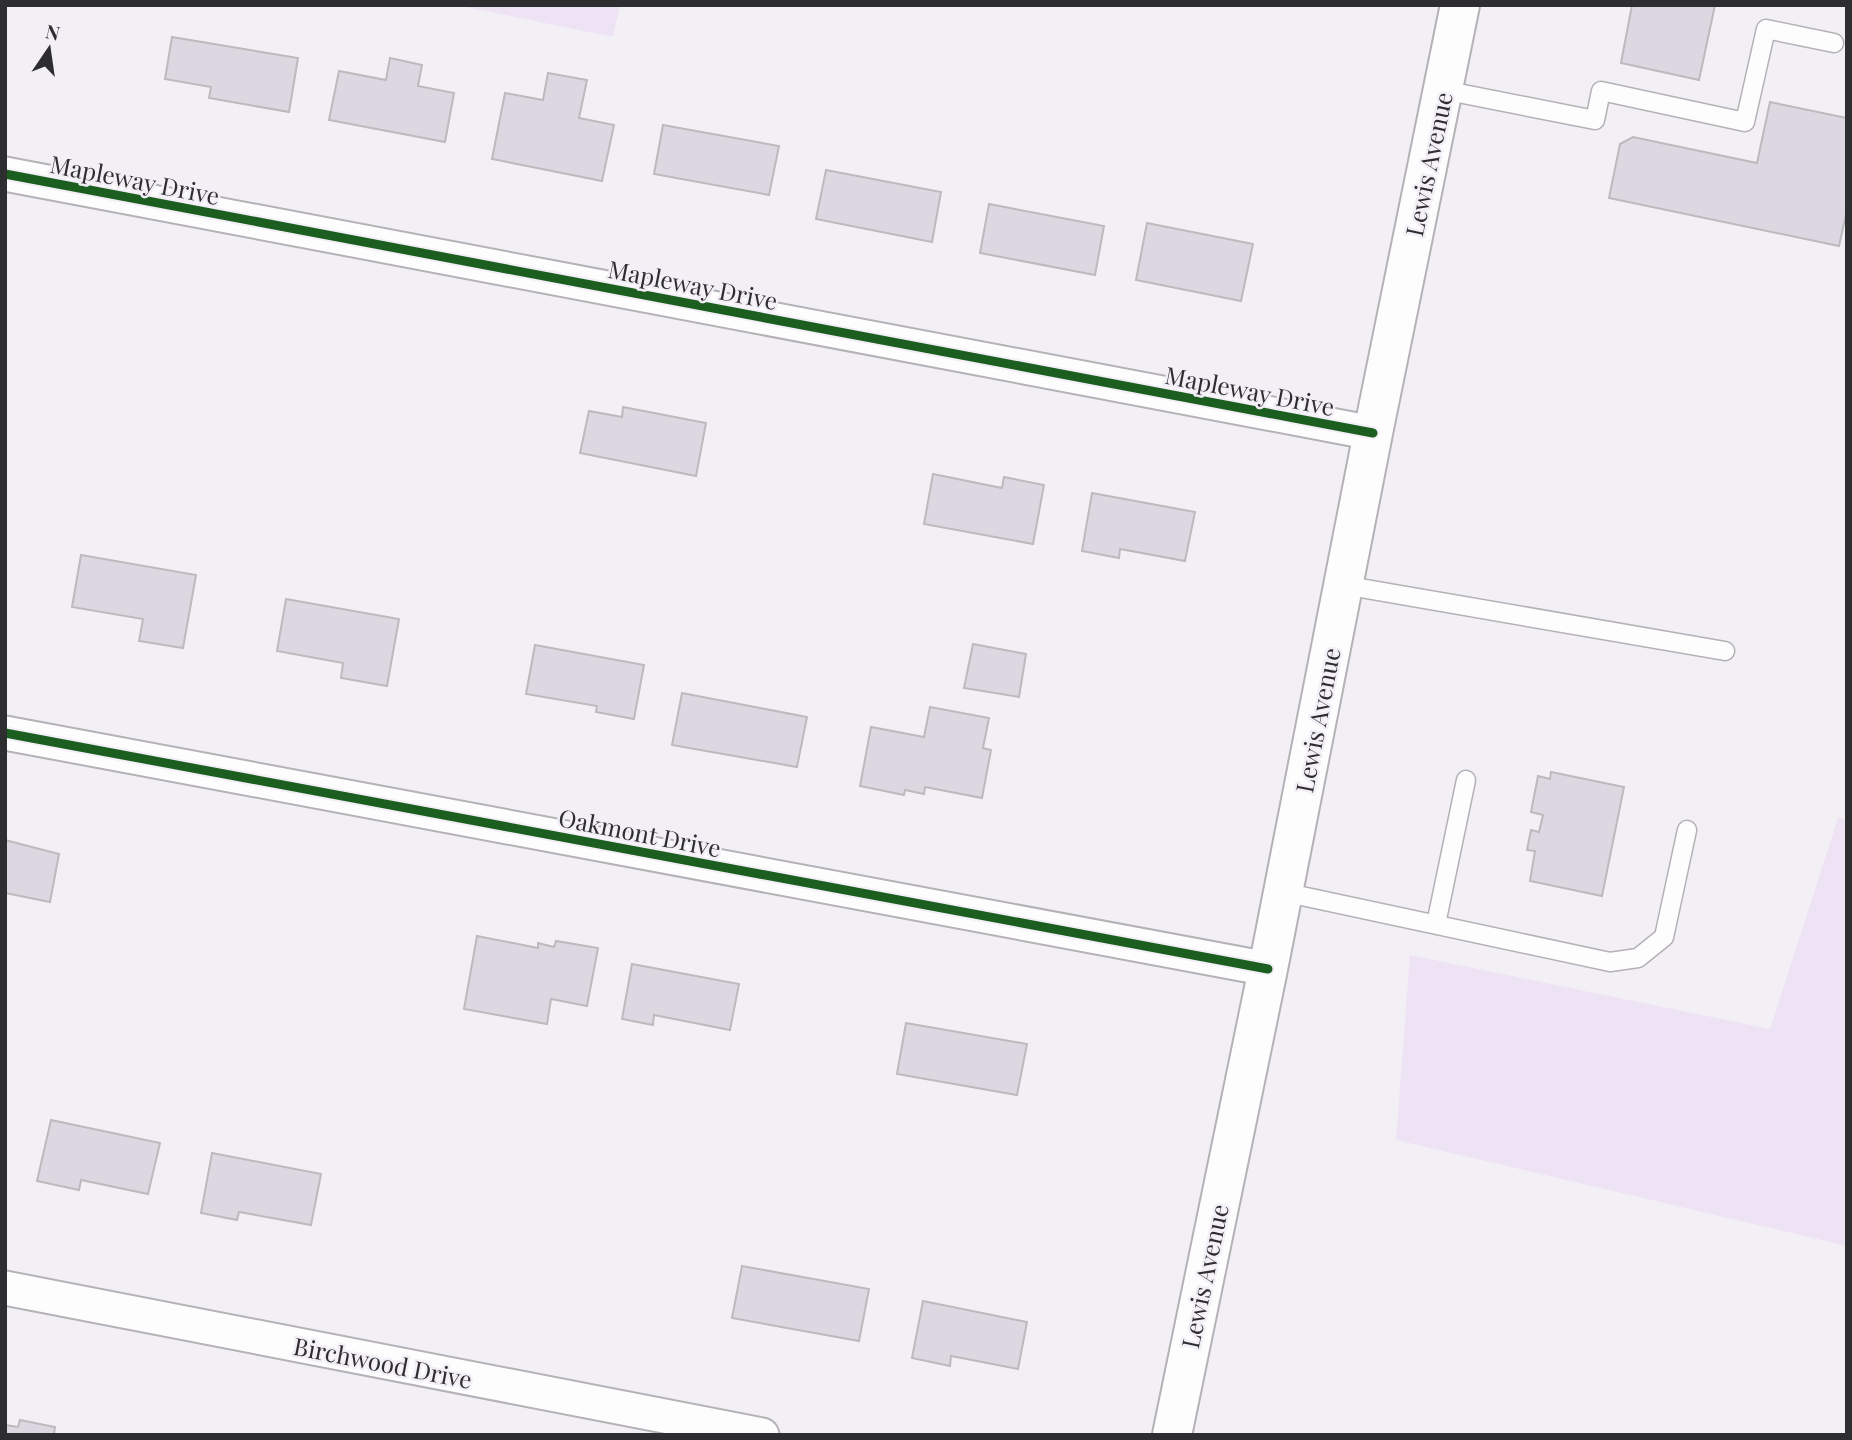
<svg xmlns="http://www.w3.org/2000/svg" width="1852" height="1440" font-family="'Playfair Display',serif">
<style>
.green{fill:#eee3f4}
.building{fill:#dcd7e0;stroke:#bbbabd;stroke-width:2}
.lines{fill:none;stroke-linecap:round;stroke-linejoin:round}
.lane-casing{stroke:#b4b2b6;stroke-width:21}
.street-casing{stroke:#b4b2b6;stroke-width:37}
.secondary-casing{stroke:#b4b2b6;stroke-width:42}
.lane{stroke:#fdfdfe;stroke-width:18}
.street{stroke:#fdfdfe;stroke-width:33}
.secondary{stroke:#fdfdfe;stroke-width:38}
.cycleway-casing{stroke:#f3eff6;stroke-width:13}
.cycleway{stroke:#1b5e20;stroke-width:9}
.labels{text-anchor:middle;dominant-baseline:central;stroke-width:5;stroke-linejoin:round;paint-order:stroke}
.street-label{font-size:24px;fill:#2e2d2f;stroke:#f3eff6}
</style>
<rect width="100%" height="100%" fill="#f3f0f5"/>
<g class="green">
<polygon points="456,5 620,5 613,37"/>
<polygon points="1838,818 1847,820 1847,1246 1396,1140 1410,955 1770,1029"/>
</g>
<g class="building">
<polygon points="1632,5 1715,5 1699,80 1621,63"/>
<polygon points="172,37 298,58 289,112 209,98 211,87 165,79"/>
<polygon points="390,58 422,65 418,86 454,93 445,142 329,120 339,71 386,80"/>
<polygon points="548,73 587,80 579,118 614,125 602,181 492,159 505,93 543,100"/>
<polygon points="1770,102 1847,118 1847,210 1839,246 1609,198 1620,144 1633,137 1757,163"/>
<polygon points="663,125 779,146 769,195 654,174"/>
<polygon points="826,170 941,192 932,242 816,219"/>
<polygon points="989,204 1104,226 1095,275 980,253"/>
<polygon points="1147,223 1253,244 1241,301 1136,280"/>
<polygon points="623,407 706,423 696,476 580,453 589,411 622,417"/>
<polygon points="933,474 1002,488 1004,477 1044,485 1033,544 924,524"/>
<polygon points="1092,493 1195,512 1185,561 1120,549 1119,558 1082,551"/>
<polygon points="81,555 196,575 183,648 139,641 143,619 72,607"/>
<polygon points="286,599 399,619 387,686 341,678 343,663 277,651"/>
<polygon points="973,644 1026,654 1019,697 964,688"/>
<polygon points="535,645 644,665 634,719 596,712 597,706 526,694"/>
<polygon points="682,693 807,717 797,767 672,745"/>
<polygon points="930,707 989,718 983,748 991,750 982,798 925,787 924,794 905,790 904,795 860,786 871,727 924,737"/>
<polygon points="1551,772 1624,787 1602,896 1530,881 1535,851 1527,850 1531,830 1539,832 1543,815 1531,812 1538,776 1550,779"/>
<polygon points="5,840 59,854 50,902 5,893"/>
<polygon points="477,936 538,948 538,943 554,947 556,941 598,948 587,1006 551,999 547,1024 464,1009"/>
<polygon points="632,964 739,984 730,1030 654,1015 653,1025 622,1019"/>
<polygon points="906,1023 1027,1044 1017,1095 897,1074"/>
<polygon points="51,1120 160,1143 148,1194 81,1180 79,1190 37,1181"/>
<polygon points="212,1153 321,1174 311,1225 239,1212 237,1220 201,1213"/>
<polygon points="742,1266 869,1289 859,1341 732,1318"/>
<polygon points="923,1301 1027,1322 1018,1369 951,1356 950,1366 912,1358"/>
<polygon points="20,1420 55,1427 54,1434 56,1435 5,1435 5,1425 18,1427"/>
</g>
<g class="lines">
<g class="lane-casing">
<g id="lane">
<polyline points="1443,90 1595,120 1601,91 1745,122 1766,29 1834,43"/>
<polyline points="1343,585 1725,651"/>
<polyline points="1283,892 1610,962 1638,958 1664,937 1687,830"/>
<polyline points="1436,924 1466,780"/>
</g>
</g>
<g class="street-casing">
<g id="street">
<polyline points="5,174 1373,433"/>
<polyline points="5,733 1268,969"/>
<polyline points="5,1288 762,1435"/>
</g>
</g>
<g class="secondary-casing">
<polyline id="secondary" points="1172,1435 1268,969 1373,433 1460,5"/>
</g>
<use href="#lane" class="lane"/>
<use href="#street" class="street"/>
<use href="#secondary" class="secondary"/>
<g class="cycleway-casing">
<g id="cycleway">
<polyline points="5,174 1373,433"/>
<polyline points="5,733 1268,969"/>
</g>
</g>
<use href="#cycleway" class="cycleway"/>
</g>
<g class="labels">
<g class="street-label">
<text transform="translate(1428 164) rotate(-78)">Lewis Avenue</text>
<text transform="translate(135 179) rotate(11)">Mapleway Drive</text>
<text transform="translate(693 284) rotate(11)">Mapleway Drive</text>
<text transform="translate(1250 390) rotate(11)">Mapleway Drive</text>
<text transform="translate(1317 720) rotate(-79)">Lewis Avenue</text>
<text transform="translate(640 832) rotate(11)">Oakmont Drive</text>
<text transform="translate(1204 1276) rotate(-78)">Lewis Avenue</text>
<text transform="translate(383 1362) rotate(11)">Birchwood Drive</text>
</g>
</g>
<rect width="1852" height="1440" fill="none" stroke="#2e2d2f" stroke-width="14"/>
<g transform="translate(49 49) rotate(13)" stroke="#f3eff6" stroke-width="5" paint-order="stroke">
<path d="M0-5L12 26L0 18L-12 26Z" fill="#2e2d2f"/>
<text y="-10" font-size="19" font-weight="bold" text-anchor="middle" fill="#2e2d2f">N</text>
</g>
</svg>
